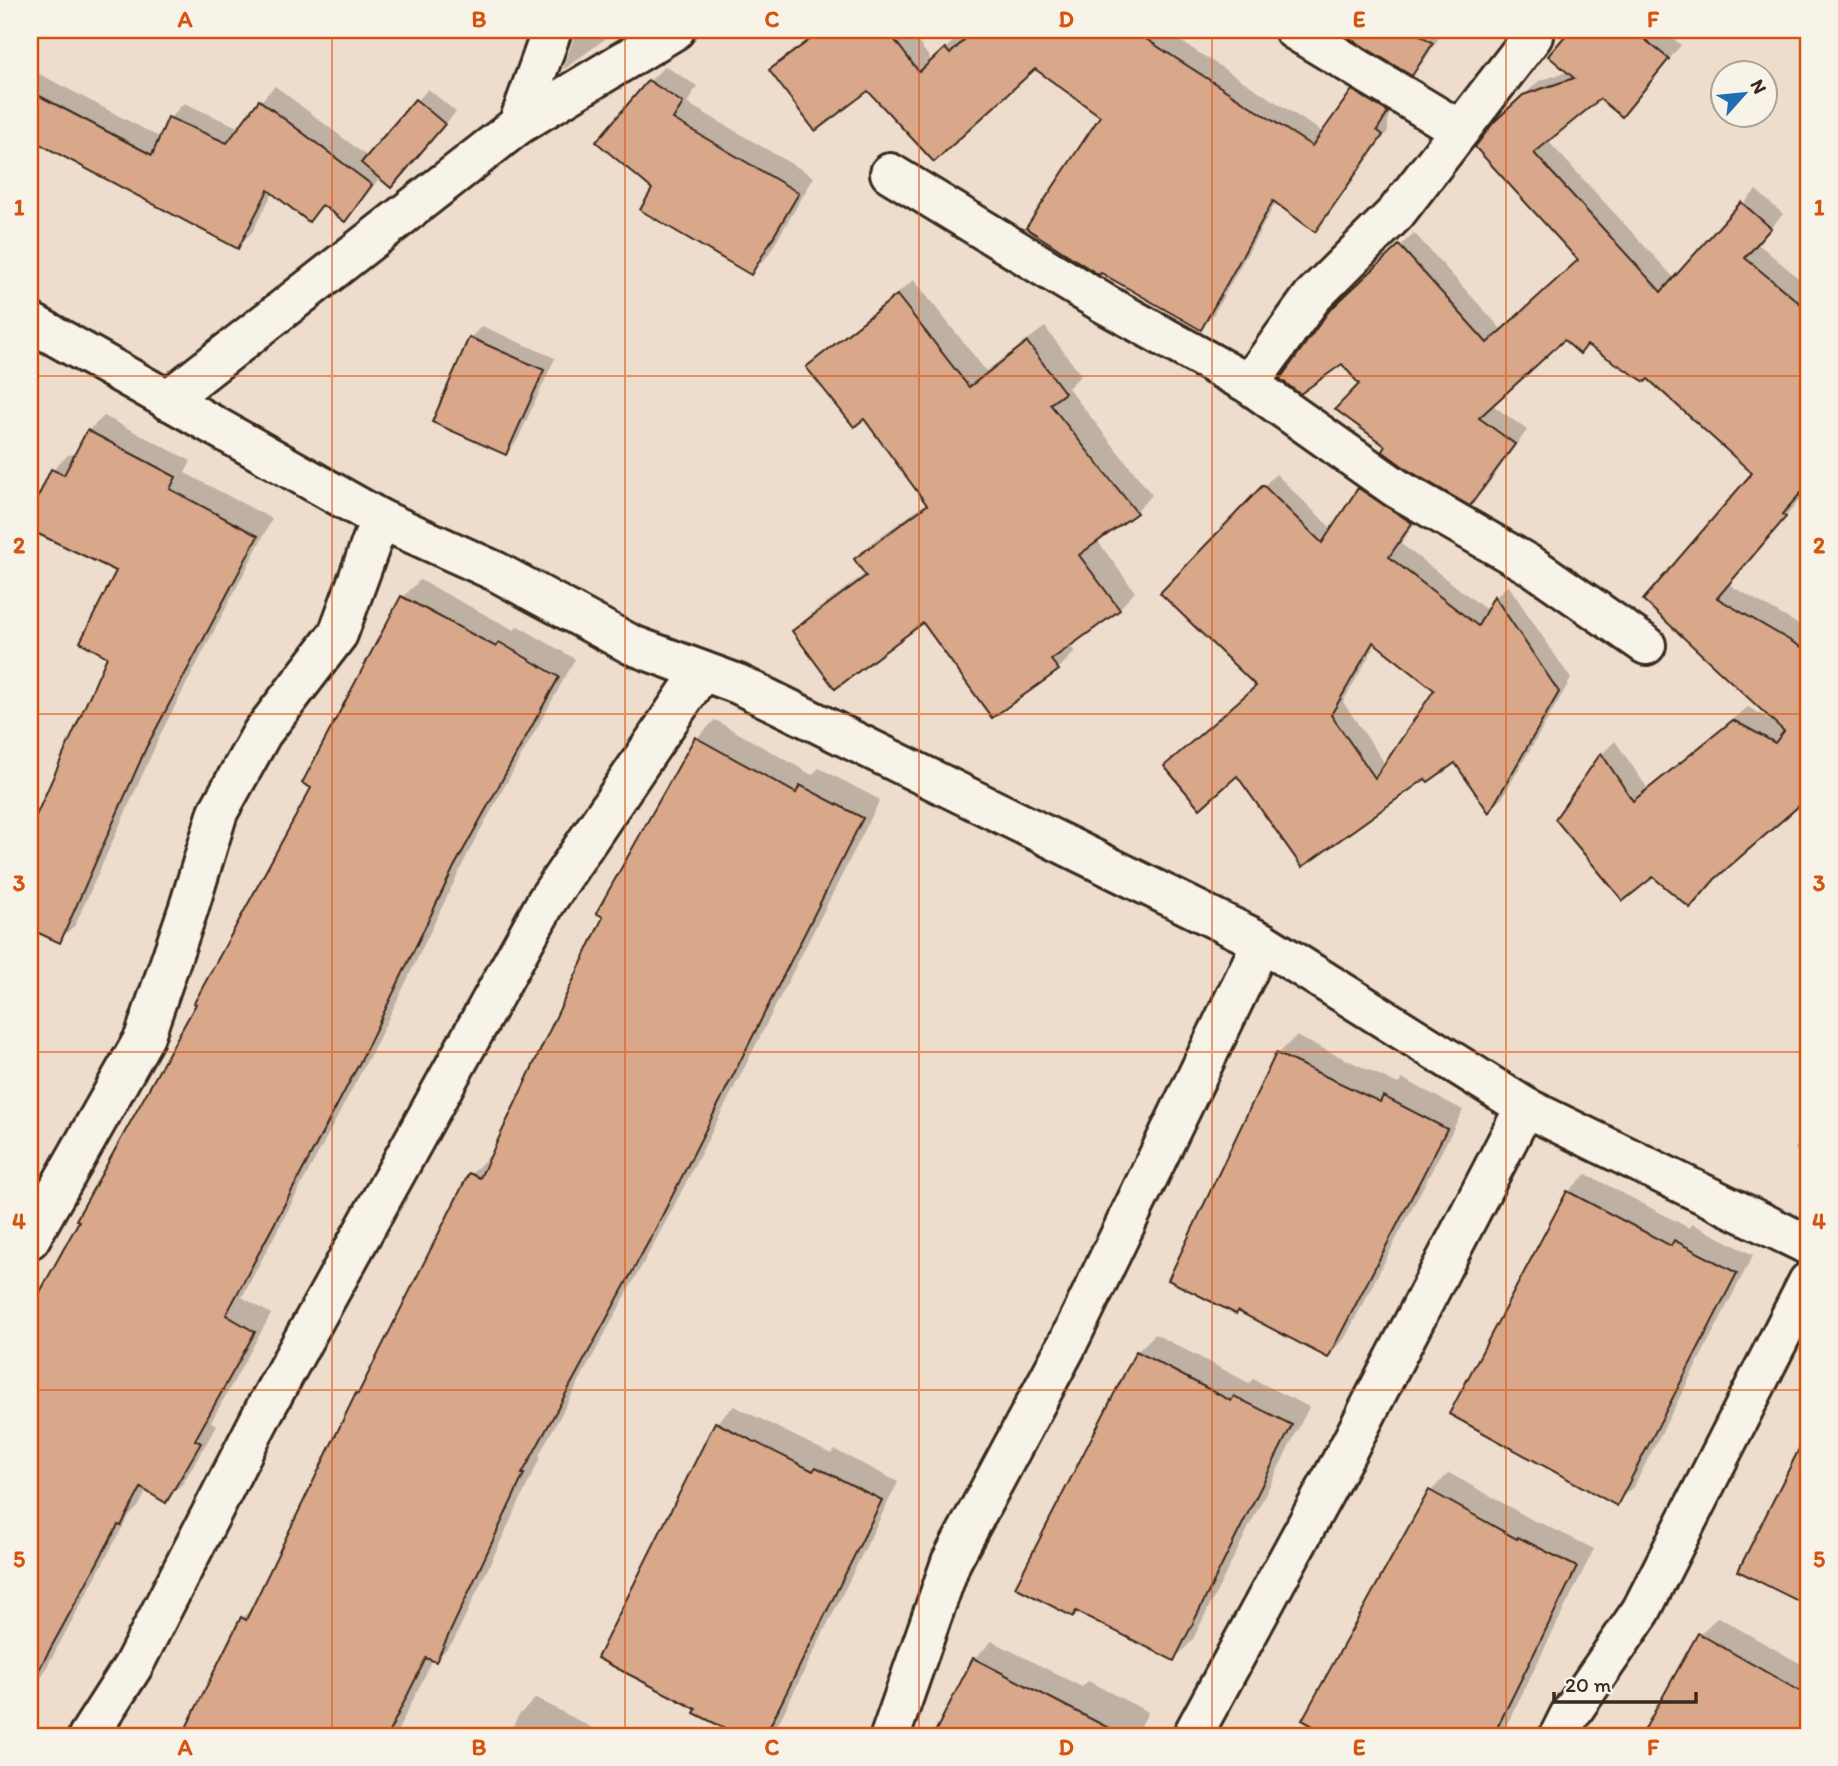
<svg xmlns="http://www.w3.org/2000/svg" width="1838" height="1766" font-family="Itim,sans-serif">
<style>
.shadow{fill:#0003;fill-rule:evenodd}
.building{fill:#d9a88b;stroke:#3b2a1e;stroke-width:2;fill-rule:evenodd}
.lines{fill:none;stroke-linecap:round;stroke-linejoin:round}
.minor-casing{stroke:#3b2a1e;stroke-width:44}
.minor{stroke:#f7f3e8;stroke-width:38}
.grid{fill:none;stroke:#d7540e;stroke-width:2;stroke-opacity:0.55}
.neatline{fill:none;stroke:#d7540e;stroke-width:2.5}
.grid-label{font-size:23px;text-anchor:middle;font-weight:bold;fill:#d7540e}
</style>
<rect width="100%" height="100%" fill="#eedccc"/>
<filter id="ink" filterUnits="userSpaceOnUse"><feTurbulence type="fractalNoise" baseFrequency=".0143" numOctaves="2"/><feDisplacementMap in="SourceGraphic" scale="14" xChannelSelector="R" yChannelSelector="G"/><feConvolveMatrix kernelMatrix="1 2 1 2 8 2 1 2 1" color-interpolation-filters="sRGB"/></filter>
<g filter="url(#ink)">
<g class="shadow">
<polygon points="575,30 617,30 563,70 574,37"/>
<polygon points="821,30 909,30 932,61 958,37 963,43 976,30 1163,30 1324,133 1353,91 1365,79 1399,99 1388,117 1388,131 1327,217 1315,230 1276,202 1213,315 1201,328 1102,116 1035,66 869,89 771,71 783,58"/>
<polygon points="1361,30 1442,30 1443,31 1424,61 1412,73 1355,39"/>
<polygon points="1573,30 1675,30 1669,35 1681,45 1622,115 1600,97 1547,140 1675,279 1756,190 1783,214 1757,243 1808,286 1808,500 1803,496 1728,584 1808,630 1808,795 1722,870 1653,874 1558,819 1602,754 1615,741 1648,789 1748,707 1777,724 1645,600 1754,473 1648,376 1588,343 1564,337 1491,404 1527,430 1484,490 1470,503 1387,446 1362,384 1345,298 1414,233 1502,330 1580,259 1510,108 1539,81 1569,71 1551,56"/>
<polygon points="665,66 697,86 687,103 814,177 767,257 751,273 654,188 649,82"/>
<polygon points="30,69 161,138 170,118 184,103 240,128 261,101 275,86 368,157 428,89 456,112 391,186 380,177 359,205 344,220 324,205 309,220 273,192 252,232 238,246 30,137"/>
<polygon points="914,280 986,371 1045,327 1081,375 1068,388 1152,495 1136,511 1097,540 1135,592 1119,609 1069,645 1075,652 1058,669 992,716 924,621 794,631 811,614 866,573 856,559 873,542 928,502 864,416 808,367 825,351"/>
<polygon points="482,326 555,358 517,441 506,453 470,338"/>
<polygon points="104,416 191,461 185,473 272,519 162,731 75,925 59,940 30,927 30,833 109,656 118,570 30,528 30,518 53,470 69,454 75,457 88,431"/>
<path d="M1276,474L1333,530L1359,489L1372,476L1424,509L1401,544L1488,611L1496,597L1508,585L1571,679L1502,798L1490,810L1455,761L1425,777L1302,864L1258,685L1264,486ZM1377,642L1437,689L1386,765L1343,702Z"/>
<polygon points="420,580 514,630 518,626 575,659 471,847 377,1042 242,1297 271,1314 211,1422 217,1425 183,1483 165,1501 147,1490 138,1507 128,1517 30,1698 30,1313 314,787 403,597"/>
<polygon points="715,720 812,775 819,768 880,800 672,1210 539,1455 541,1456 453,1642 436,1660 433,1659 395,1736 183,1736 242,1618 256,1604 357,1394 363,1388 471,1174 489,1156 492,1158 605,916 598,912 697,738"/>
<polygon points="1296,1036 1398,1084 1403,1079 1463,1110 1345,1338 1327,1356 1278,1054"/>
<polygon points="1808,1135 1808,1169 1795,1148"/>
<polygon points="1586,1174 1689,1228 1693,1224 1753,1255 1634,1486 1616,1503 1568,1192"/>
<polygon points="1155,1334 1249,1383 1253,1379 1309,1407 1192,1641 1174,1659 1077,1610 1073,1615 1137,1352"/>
<polygon points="734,1406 831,1454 835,1450 898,1482 777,1726 767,1736 744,1736 696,1713 716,1423"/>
<polygon points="1808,1435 1808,1604 1741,1570"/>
<polygon points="1449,1473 1536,1522 1537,1521 1594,1549 1501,1736 1335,1736 1305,1719 1431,1491"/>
<polygon points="1718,1617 1808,1668 1808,1736 1643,1736 1700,1634"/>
<polygon points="992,1641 1082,1687 1088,1681 1148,1712 1136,1736 935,1736 974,1659"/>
<polygon points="536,1698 607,1736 508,1736 518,1716"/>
</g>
<g class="building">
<polygon points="823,30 887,30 919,72 945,48 950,54 974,30 1132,30 1312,146 1352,90 1388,112 1377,130 1383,135 1315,232 1273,201 1201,330 1101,273 1099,275 1026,228 1100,116 1035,69 934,162 868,91 815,131 769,70"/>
<polygon points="1336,30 1412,30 1433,43 1412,76"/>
<polygon points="1570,30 1633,30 1669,59 1622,117 1600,99 1534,153 1661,292 1741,202 1771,228 1745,258 1808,310 1808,485 1782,514 1786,517 1717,598 1808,651 1808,798 1715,879 1690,908 1653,877 1623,901 1555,819 1601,753 1633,801 1733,720 1775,743 1784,731 1643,600 1752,473 1648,379 1645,382 1587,345 1580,354 1564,340 1479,418 1515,444 1470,506 1408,470 1382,451 1385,446 1335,409 1359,384 1342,364 1300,394 1280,379 1329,311 1399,245 1487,343 1578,260 1475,147 1494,122 1523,95 1574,78 1548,56"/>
<polygon points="648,80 683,103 673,119 799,193 751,275 640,210 652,189 596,142"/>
<polygon points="30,91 152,155 168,117 227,143 259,100 372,185 345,222 322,205 309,222 268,190 238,249 30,139"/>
<polygon points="415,99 445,124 391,188 361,163"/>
<polygon points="897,295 969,387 1027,342 1065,393 1050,404 1137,513 1079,555 1120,610 1051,660 1059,670 992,718 923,623 835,689 792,631 866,576 854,559 927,505 864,419 854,427 806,367"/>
<polygon points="469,337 544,370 506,455 432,422"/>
<polygon points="87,430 176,477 170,489 258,536 146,748 60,943 30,929 30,829 107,657 80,642 116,571 30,530 30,514 51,469 64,475"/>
<path d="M1263,485L1322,543L1358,488L1412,523L1389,557L1478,626L1494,596L1559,692L1489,813L1455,763L1428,782L1425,779L1302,867L1237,776L1200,809L1164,766L1256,686L1160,593ZM1373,642L1434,690L1375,778L1331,715Z"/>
<polygon points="401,596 496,647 499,642 559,677 454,867 360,1062 226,1315 255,1332 195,1440 201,1443 166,1503 141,1488 121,1526 118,1525 30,1686 30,1310 79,1221 76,1220 196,1004 194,1003 311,788 302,783"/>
<polygon points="695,737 796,793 800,785 863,818 655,1230 522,1474 524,1474 436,1662 426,1658 387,1736 182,1736 241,1617 246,1620 356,1393 358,1394 469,1173 480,1178 603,917 596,913"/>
<polygon points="1276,1053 1380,1102 1383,1096 1447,1129 1328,1358 1238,1311 1236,1314 1168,1280"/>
<polygon points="1567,1191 1671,1246 1674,1240 1737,1273 1617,1506 1449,1414"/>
<polygon points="1136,1351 1231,1401 1234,1396 1292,1425 1174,1661 1076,1611 1073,1617 1015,1587"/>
<polygon points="715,1422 813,1471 816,1467 882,1500 765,1736 740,1736 694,1713 696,1709 597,1658"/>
<polygon points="1808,1431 1808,1606 1738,1571"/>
<polygon points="1429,1490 1517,1539 1518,1537 1577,1567 1493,1736 1331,1736 1302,1720"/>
<polygon points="1698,1633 1808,1696 1808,1736 1641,1736"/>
<polygon points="973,1658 1124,1736 933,1736"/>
</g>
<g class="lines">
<g class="minor-casing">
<g id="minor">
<polyline points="1294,30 1460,130"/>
<polyline points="518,125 552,30"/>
<polyline points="890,173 1105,304 1249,384 1396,488 1535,568 1646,645"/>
<polyline points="30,322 380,519 495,571 632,645 738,684 1262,942 1525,1107 1808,1245"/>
<polyline points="1249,384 1312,297 1396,213 1533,36"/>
<polyline points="167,400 518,125 675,30"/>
<polyline points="30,1239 144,1038 189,907 218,812 262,733 338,634 380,519"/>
<polyline points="88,1736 133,1666 266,1407 546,902 702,671"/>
<polyline points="890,1736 951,1562 1066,1347 1262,942"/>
<polyline points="1192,1736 1348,1449 1525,1107"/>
<polyline points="1559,1736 1569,1716 1641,1611 1808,1282"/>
</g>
</g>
<use href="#minor" class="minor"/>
</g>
</g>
<path class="grid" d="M332,30V1736M625,30V1736M919,30V1736M1212,30V1736M1506,30V1736M30,376H1808M30,714H1808M30,1052H1808M30,1390H1808"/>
<rect width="1838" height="1766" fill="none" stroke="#f7f3e8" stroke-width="77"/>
<g transform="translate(1744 94) rotate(63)"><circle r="33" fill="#f7f3e8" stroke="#aca397" stroke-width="2"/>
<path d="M0-5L12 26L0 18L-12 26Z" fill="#1f6fb2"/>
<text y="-10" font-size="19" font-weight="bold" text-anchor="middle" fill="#3b2a1e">N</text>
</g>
<path d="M1554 1692v10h142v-10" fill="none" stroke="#3b2a1e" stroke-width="3.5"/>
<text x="1565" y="1692" font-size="21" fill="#3b2a1e" stroke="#f7f3e8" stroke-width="5" paint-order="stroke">20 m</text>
<rect x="38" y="38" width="1762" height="1690" class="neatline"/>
<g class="grid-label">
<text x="185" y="27">A</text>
<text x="479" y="27">B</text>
<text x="772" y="27">C</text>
<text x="1066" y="27">D</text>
<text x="1359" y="27">E</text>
<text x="1653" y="27">F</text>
<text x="19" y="215">1</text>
<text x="1819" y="215">1</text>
<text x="19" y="553">2</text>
<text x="1819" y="553">2</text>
<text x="19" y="891">3</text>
<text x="1819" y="891">3</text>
<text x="19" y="1229">4</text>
<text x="1819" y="1229">4</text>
<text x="19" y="1567">5</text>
<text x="1819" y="1567">5</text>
<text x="185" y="1755">A</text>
<text x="479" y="1755">B</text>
<text x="772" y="1755">C</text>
<text x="1066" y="1755">D</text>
<text x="1359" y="1755">E</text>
<text x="1653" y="1755">F</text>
</g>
</svg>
